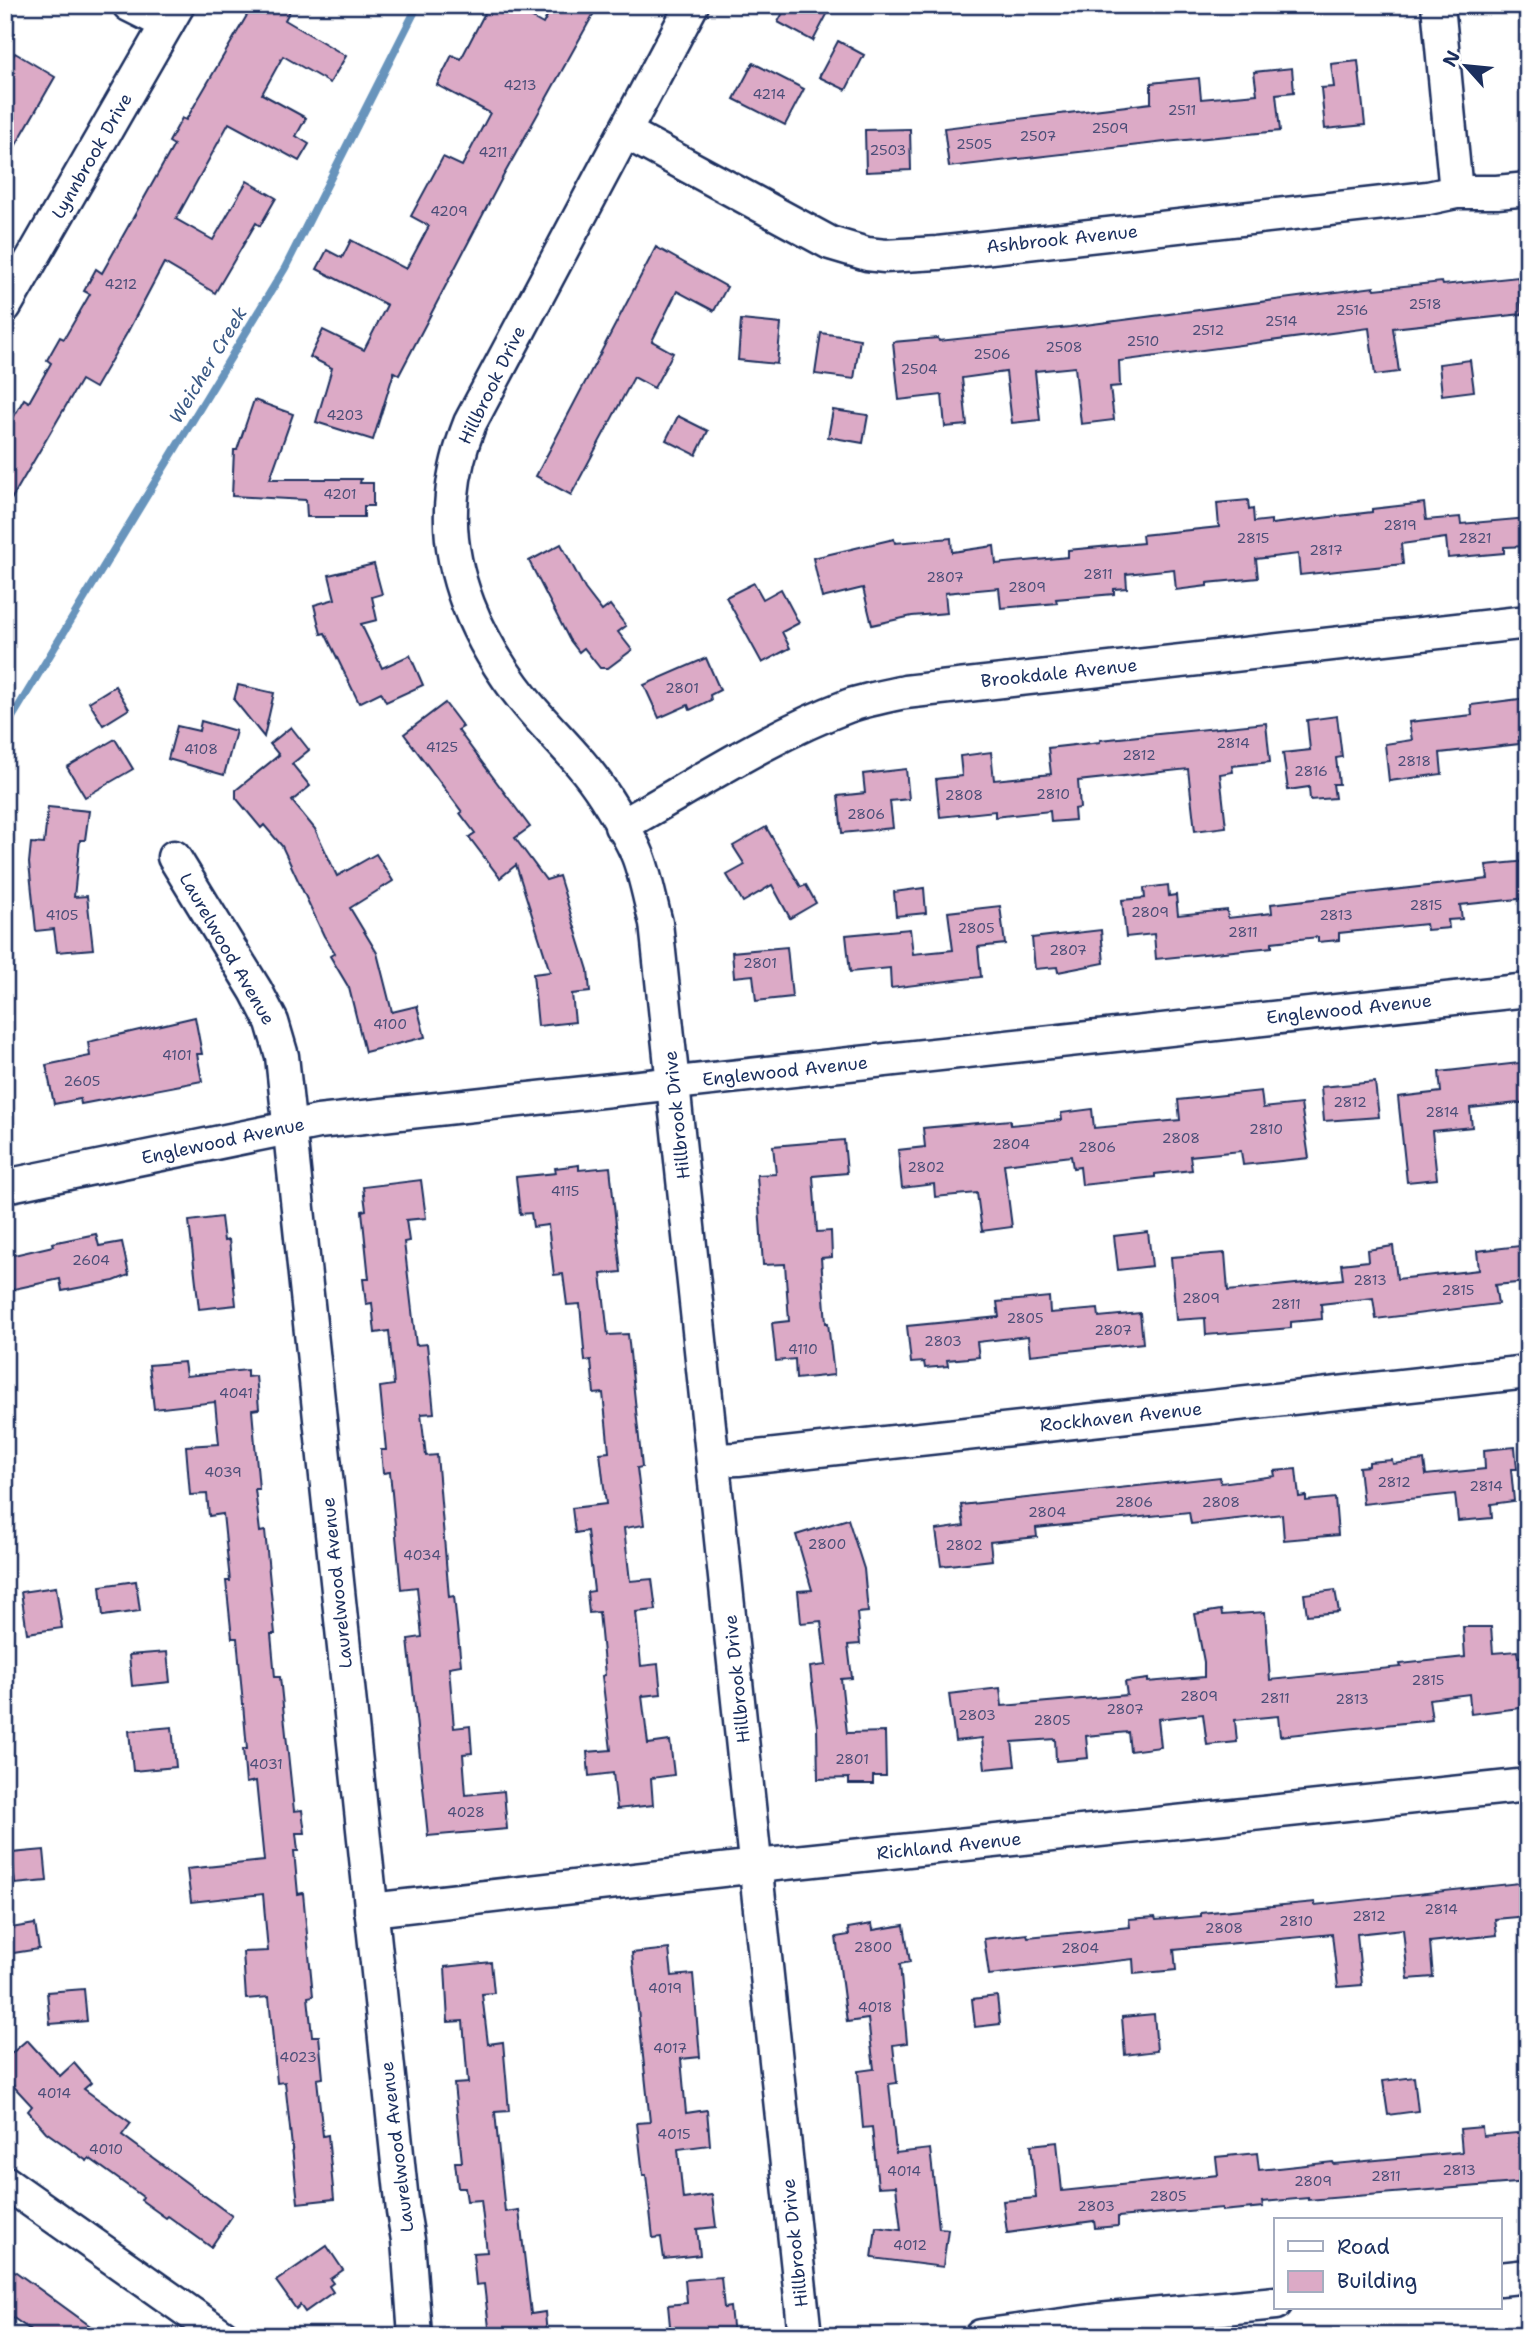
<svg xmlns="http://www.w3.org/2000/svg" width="1533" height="2341" font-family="'Shantell Sans',sans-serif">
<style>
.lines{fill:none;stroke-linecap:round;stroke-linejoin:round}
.stream{stroke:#6794bc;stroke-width:8}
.building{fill:#dcaac6;stroke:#1b2f5e;stroke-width:2}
.minor-casing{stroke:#1b2f5e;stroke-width:37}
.minor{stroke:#fff;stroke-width:32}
.labels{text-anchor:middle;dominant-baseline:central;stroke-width:5;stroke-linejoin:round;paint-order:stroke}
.number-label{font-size:14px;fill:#4b4e78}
.street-label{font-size:18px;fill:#1b2f5e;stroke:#fff}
.water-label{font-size:19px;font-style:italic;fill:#3a5985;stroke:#fff}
</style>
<rect width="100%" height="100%" fill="#fff"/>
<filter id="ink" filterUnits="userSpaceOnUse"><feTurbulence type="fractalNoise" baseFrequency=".0143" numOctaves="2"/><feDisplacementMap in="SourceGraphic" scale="14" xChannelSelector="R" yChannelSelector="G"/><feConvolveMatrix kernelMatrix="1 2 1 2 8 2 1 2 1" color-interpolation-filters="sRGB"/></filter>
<g filter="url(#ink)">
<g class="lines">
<polyline class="stream" points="5,729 285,268 418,5"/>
</g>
<g class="building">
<polygon points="253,5 293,5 285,20 346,56 330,83 283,56 262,94 306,118 296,136 309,144 299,161 229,123 176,219 213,240 247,181 276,198 260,226 256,223 215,293 164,263 127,333 95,388 81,380 5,510 5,432 24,399 29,402 51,363 47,360 60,337 64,339 90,294 84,291 96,269 102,273 174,145 169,142 182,118 186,120"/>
<polygon points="489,5 509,5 543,24 553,5 578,5 594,13 501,180 399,375 394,372 373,440 316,422 332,368 310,357 323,330 364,350 387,305 317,269 327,250 342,258 351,240 406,269 429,226 411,216 443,157 462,166 490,113 437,85 452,55 461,59"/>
<polygon points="787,5 832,5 813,41 778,22"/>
<polygon points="838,41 864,55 846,90 819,77"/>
<polygon points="15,53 55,77 5,164 5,69"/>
<polygon points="1358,61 1365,125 1325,129 1321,88 1334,87 1331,64"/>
<polygon points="753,63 804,89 785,125 734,99"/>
<polygon points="1292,68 1294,92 1276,94 1280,131 1165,142 949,167 944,128 1151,103 1151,83 1199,78 1201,99 1257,94 1254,72"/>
<polygon points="910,129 911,170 866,172 865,130"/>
<polygon points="656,247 727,287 714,311 677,291 652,341 673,353 654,388 634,377 571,495 536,476"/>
<polygon points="1518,277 1522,314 1393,328 1399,372 1375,375 1369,328 1119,361 1120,386 1110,387 1114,420 1081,424 1075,367 1035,371 1040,420 1012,423 1006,372 962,378 967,425 945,427 942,395 899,400 893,342 938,338 939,341 1070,327 1374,287 1375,289 1442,282 1443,285"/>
<polygon points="741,320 781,324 777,364 738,360"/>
<polygon points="821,333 860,339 854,379 815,374"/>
<polygon points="1470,360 1474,391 1442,395 1439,364"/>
<polygon points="254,400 293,414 270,479 361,479 360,483 373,483 373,506 364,506 364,517 307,517 306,500 232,496 234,450 237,450"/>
<polygon points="833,410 868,415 863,443 828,437"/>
<polygon points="678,416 708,431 696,455 666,440"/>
<polygon points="1248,500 1249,510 1253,509 1254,522 1271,520 1271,524 1372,512 1372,509 1424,503 1426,520 1460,517 1461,524 1528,518 1528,546 1504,547 1504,553 1448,558 1446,538 1401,544 1403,564 1300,575 1298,554 1256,559 1258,578 1207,583 1207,586 1176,590 1174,569 1126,574 1127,588 1114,589 1114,594 1056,599 1057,603 1001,608 999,588 945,593 947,613 912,616 872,625 863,588 822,598 813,558 894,539 895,543 951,538 952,552 994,546 996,564 1068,557 1068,550 1143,543 1142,535 1219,527 1217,503"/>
<polygon points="561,544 585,589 602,611 610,605 626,626 618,632 632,650 608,668 600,668 584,648 579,652 569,639 529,561"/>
<polygon points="374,564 382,594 372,597 377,620 361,624 382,668 410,655 423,685 386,702 381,692 359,703 325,633 321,634 314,605 335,599 329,575"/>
<polygon points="754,583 763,599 781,589 799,623 782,632 790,648 762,663 726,597"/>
<polygon points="706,658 720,690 710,695 711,700 690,710 688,705 659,718 644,685"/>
<polygon points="238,685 274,693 264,737 234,700"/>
<polygon points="115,686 129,709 103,725 89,702"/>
<polygon points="1528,698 1528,736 1518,737 1519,744 1440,753 1442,774 1389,781 1385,744 1412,740 1409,722 1472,715 1471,705"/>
<polygon points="445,703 463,727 458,730 530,827 515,838 546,880 559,876 588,970 590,992 572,994 575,1022 538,1026 533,974 550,972 516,865 500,878 469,837 475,833 460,813 462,812 404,734"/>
<polygon points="1337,716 1342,757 1336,758 1339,784 1333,784 1335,798 1310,800 1309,787 1288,790 1283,753 1310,750 1307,720"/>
<polygon points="201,721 236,731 224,775 168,759 177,726 199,731"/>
<polygon points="1266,723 1270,762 1232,766 1233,772 1220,774 1226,827 1195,831 1188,769 1078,781 1080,808 1074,809 1075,820 1051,822 1050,811 995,817 995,811 940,817 936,779 962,776 960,756 991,752 994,780 1051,774 1048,748 1100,742 1100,740"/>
<polygon points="291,727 309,750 292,764 310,786 292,801 315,829 337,876 376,854 393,881 350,908 377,953 392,1012 417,1006 425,1037 365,1052 349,988 330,956 335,953 324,936 282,846 264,825 261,828 236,798 236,790 279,755 270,744"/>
<polygon points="115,739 133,769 85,797 67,767"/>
<polygon points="906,769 909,799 890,801 893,828 842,833 838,796 865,793 863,774"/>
<polygon points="48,807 89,811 85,840 80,840 74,897 87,896 93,949 57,952 54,929 36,931 29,863 31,843 44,844"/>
<polygon points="766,827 801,887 806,885 816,903 790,918 772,885 743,902 727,875 745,865 733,846"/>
<polygon points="1528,861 1528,898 1460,905 1462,919 1448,920 1449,928 1427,930 1426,924 1339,933 1339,940 1318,942 1318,937 1272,942 1272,947 1156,959 1154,934 1126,937 1122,900 1145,898 1144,888 1168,885 1169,896 1176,895 1178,915 1227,910 1228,918 1272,913 1271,904 1488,879 1486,865"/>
<polygon points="924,888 926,913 896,916 894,892"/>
<polygon points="1000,906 1005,944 978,947 981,977 891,988 890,968 850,972 846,935 910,929 913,954 953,950 948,912"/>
<polygon points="1101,930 1104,963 1058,972 1057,967 1035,969 1032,938"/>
<polygon points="787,947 792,997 756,1001 753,975 734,977 732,952"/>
<polygon points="195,1017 202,1054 197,1054 202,1081 81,1104 80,1099 54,1104 46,1065 90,1056 88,1042"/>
<polygon points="1528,1062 1528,1102 1470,1108 1472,1127 1432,1131 1437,1179 1407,1182 1398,1097 1441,1092 1439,1072"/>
<polygon points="1375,1082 1379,1117 1324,1121 1321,1087"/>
<polygon points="1261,1091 1263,1108 1301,1104 1309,1158 1243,1165 1241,1151 1190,1156 1192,1170 1155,1174 1155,1177 1082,1185 1080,1167 1073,1168 1071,1156 1004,1164 1012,1227 982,1231 977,1193 935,1197 934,1184 902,1188 898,1150 925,1147 923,1128 1010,1120 1011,1125 1062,1120 1061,1113 1092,1109 1094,1128 1180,1120 1178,1100"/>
<polygon points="844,1140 847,1173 813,1176 817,1232 831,1231 832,1257 821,1258 826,1323 828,1323 834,1375 796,1379 795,1359 776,1361 772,1323 789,1321 785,1264 763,1265 757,1175 776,1174 773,1146"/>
<polygon points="579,1165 579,1170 610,1167 621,1272 601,1274 608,1335 628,1334 642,1467 637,1468 644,1525 624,1528 630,1581 652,1579 656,1610 636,1612 641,1666 658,1664 661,1694 642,1696 648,1744 670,1741 674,1775 651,1778 653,1805 617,1809 613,1773 589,1776 587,1752 611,1750 602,1676 605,1675 599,1612 589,1613 587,1592 594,1591 587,1531 575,1533 572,1508 606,1504 600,1453 609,1452 603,1393 594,1394 591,1360 585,1361 580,1304 567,1305 563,1274 554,1275 548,1225 533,1227 531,1213 520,1214 516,1177 556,1173 555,1168"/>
<polygon points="421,1180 426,1218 406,1220 409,1241 404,1242 416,1345 427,1344 434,1413 421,1414 426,1456 437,1455 449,1597 454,1596 461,1665 449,1667 454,1728 470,1726 472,1753 463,1754 466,1795 504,1791 507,1829 428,1836 408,1639 422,1637 417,1587 401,1589 390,1472 383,1473 381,1450 386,1450 380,1387 394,1385 389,1331 375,1333 372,1303 366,1304 363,1279 369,1279 362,1211 366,1210 363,1187"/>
<polygon points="221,1217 224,1241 229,1240 236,1305 199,1309 189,1221"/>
<polygon points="1148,1232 1152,1266 1118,1270 1114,1236"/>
<polygon points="96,1234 99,1246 122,1242 129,1275 114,1281 62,1291 60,1279 5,1291 5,1257 53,1246 52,1243"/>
<polygon points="1528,1245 1528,1282 1495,1285 1498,1304 1376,1319 1373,1298 1321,1304 1322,1319 1291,1322 1291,1328 1206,1335 1205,1318 1176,1320 1171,1257 1225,1253 1228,1291 1343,1279 1341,1264 1368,1261 1367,1250 1393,1246 1397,1279 1479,1270 1477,1251"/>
<polygon points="1049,1297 1050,1313 1098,1309 1099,1317 1140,1313 1143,1343 1030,1355 1028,1336 977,1342 979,1357 947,1360 948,1366 925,1368 924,1362 911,1363 907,1326 999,1317 997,1302"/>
<polygon points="184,1362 186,1376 247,1370 247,1377 256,1376 259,1409 252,1410 259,1489 255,1489 260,1532 265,1531 275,1634 271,1634 275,1677 280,1677 294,1811 302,1810 305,1833 296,1833 298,1851 294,1851 298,1894 303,1893 313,1996 308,1997 312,2036 319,2036 323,2078 317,2079 323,2136 328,2135 334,2199 298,2203 285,2082 277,2083 269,1997 246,1999 243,1952 268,1951 263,1894 191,1902 187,1869 264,1861 256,1781 246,1783 243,1749 247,1749 237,1638 232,1638 226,1581 230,1581 223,1514 209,1516 207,1494 190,1495 186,1446 219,1444 215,1402 154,1409 149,1365"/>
<polygon points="1515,1447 1517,1469 1511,1469 1514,1501 1491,1504 1492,1518 1458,1521 1455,1494 1363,1504 1359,1467 1369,1466 1369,1462 1392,1460 1393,1464 1424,1460 1426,1475 1485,1469 1484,1450"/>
<polygon points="1296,1469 1299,1497 1306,1496 1306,1501 1335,1498 1338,1535 1284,1540 1282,1514 1191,1524 1189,1512 1036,1528 1037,1537 990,1542 992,1560 941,1566 936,1530 964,1526 961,1505 1220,1477 1221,1483 1275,1476 1274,1471"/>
<polygon points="848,1519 864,1569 868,1612 857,1613 860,1644 848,1645 852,1678 841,1679 847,1733 885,1732 886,1776 873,1776 873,1784 849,1784 849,1778 818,1779 817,1727 810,1667 826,1665 821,1621 801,1623 798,1591 812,1590 796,1535"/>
<polygon points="136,1581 140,1611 103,1616 100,1586"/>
<polygon points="56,1587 62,1628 27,1633 21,1592"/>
<polygon points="1335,1590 1339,1612 1307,1615 1304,1594"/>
<polygon points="1221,1610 1222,1615 1265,1612 1270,1680 1401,1667 1400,1664 1465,1657 1463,1627 1491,1627 1493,1653 1517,1651 1518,1657 1525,1656 1528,1707 1471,1714 1469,1694 1429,1699 1432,1720 1280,1736 1278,1716 1235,1720 1237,1742 1207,1745 1203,1714 1158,1719 1161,1747 1130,1751 1128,1732 1086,1736 1088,1758 1056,1761 1055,1739 1012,1742 1015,1766 985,1769 982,1738 955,1741 949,1694 1000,1688 1002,1706 1127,1695 1125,1682 1148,1679 1148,1682 1204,1677 1204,1662 1195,1614"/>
<polygon points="167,1652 170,1682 132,1686 129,1655"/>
<polygon points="172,1727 176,1767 133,1771 129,1731"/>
<polygon points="44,1850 47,1881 15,1884 12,1853"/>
<polygon points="1528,1882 1528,1916 1495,1919 1497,1935 1430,1942 1433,1977 1408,1979 1403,1929 1357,1934 1362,1985 1338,1987 1332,1934 1174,1949 1176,1970 1134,1974 1133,1959 989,1975 984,1939 1027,1934 1028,1937 1130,1927 1129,1919 1155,1917 1156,1920 1201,1916 1201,1913 1315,1902 1315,1905"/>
<polygon points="35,1924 39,1949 7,1954 5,1929"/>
<polygon points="872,1924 873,1930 904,1925 910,1962 900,1964 907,2043 893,2045 897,2083 889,2084 896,2153 930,2149 939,2228 948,2229 943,2267 872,2258 876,2227 901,2230 896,2186 878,2187 872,2127 863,2128 858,2071 874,2069 868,2019 847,2022 836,1937 849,1935 848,1928"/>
<polygon points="669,1949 672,1976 693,1974 700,2057 681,2059 686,2113 707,2110 710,2145 678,2149 683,2199 712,2195 716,2227 697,2229 700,2255 664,2259 661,2237 653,2238 646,2175 643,2175 637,2123 650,2122 632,1953"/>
<polygon points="491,1962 494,1993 482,1994 488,2044 503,2042 509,2111 495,2112 505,2212 519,2210 531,2314 545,2312 547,2336 490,2336 484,2284 476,2285 473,2253 487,2252 481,2200 467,2201 465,2188 458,2188 455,2162 462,2162 454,2084 468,2083 463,2021 448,2022 445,1967"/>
<polygon points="84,1989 87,2021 50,2024 47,1992"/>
<polygon points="997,1996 1000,2024 975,2027 972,1999"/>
<polygon points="1154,2014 1157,2051 1125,2055 1122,2017"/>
<polygon points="27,2040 60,2076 74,2063 91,2083 84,2089 131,2123 122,2135 232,2216 211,2247 168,2216 166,2218 141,2200 143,2197 89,2158 87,2161 46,2132 28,2111 32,2106 5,2077 5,2059"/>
<polygon points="1414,2077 1418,2111 1388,2115 1383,2081"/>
<polygon points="1482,2127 1483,2136 1528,2132 1528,2182 1308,2200 1308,2198 1262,2202 1263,2207 1222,2211 1222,2208 1118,2217 1118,2226 1095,2228 1094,2221 1007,2233 1003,2201 1036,2198 1031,2145 1057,2142 1062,2191 1218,2175 1216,2157 1257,2153 1259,2170 1333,2162 1334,2164 1462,2152 1460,2129"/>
<polygon points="327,2246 343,2270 330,2279 333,2283 329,2286 333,2292 305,2312 300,2305 296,2309 276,2281"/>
<polygon points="5,2264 104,2336 39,2336 5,2312"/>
<polygon points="721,2277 724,2308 730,2307 733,2336 671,2336 668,2305 687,2303 685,2280"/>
</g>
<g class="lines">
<g class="minor-casing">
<g id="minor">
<polyline points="129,5 167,24"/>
<path d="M692,5L470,423C461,446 454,471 452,495C444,570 479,644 525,701C551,733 582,760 604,795C616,814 630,836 638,856C646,877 650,901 656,923L805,2336"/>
<polyline points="1438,5 1456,192"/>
<polyline points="625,132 830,243 867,254 885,256 938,253 1428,198 1456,192 1497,192 1528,189"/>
<polyline points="5,306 178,5"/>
<path d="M621,826C695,785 768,736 848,706C866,700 886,696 905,692L1528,622"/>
<polyline points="174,857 256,991 272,1022 282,1056 403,2211 408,2240 415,2336"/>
<polyline points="5,1186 318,1122 1528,990"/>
<polyline points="714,1460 738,1459 1528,1372"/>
<polyline points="371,1910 757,1866 1528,1785"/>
<polyline points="5,2182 223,2336"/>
<polyline points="1500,2279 1528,2276"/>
<polyline points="981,2336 1099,2320 1276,2303"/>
</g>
</g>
<use href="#minor" class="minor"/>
</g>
</g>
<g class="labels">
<g class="number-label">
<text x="520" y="85">4213</text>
<text x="769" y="94">4214</text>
<text x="1182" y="110">2511</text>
<text x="1110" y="128">2509</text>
<text x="1038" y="136">2507</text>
<text x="974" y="144">2505</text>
<text x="888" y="150">2503</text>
<text x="493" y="152">4211</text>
<text x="449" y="211">4209</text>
<text x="121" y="284">4212</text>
<text x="1425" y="304">2518</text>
<text x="1352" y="310">2516</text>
<text x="1281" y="321">2514</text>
<text x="1208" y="330">2512</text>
<text x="1143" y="341">2510</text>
<text x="1064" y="347">2508</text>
<text x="992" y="354">2506</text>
<text x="919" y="369">2504</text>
<text x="345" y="415">4203</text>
<text x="340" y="494">4201</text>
<text x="1400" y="525">2819</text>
<text x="1253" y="538">2815</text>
<text x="1475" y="538">2821</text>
<text x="1326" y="550">2817</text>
<text x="1098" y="574">2811</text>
<text x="945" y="577">2807</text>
<text x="1027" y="587">2809</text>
<text x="682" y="688">2801</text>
<text x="1233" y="743">2814</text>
<text x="442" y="747">4125</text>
<text x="201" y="749">4108</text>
<text x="1139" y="755">2812</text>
<text x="1414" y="761">2818</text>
<text x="1311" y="771">2816</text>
<text x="1053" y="794">2810</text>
<text x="964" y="795">2808</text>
<text x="866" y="814">2806</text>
<text x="1426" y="905">2815</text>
<text x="1150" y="912">2809</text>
<text x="62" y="915">4105</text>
<text x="1336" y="915">2813</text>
<text x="976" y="928">2805</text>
<text x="1243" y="932">2811</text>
<text x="1068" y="950">2807</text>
<text x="760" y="963">2801</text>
<text x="390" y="1024">4100</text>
<text x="177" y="1055">4101</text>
<text x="82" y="1081">2605</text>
<text x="1350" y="1102">2812</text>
<text x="1442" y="1112">2814</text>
<text x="1266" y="1129">2810</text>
<text x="1181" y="1138">2808</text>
<text x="1011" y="1144">2804</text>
<text x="1097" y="1147">2806</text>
<text x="926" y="1167">2802</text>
<text x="565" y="1191">4115</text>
<text x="91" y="1260">2604</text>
<text x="1370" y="1280">2813</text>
<text x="1458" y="1290">2815</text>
<text x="1201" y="1298">2809</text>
<text x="1286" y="1304">2811</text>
<text x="1025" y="1318">2805</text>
<text x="1113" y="1330">2807</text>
<text x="943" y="1341">2803</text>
<text x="803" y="1349">4110</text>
<text x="236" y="1393">4041</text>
<text x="223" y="1472">4039</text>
<text x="1394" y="1482">2812</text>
<text x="1486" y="1486">2814</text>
<text x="1134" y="1502">2806</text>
<text x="1221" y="1502">2808</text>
<text x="1047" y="1512">2804</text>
<text x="827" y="1544">2800</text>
<text x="964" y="1545">2802</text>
<text x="422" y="1555">4034</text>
<text x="1428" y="1680">2815</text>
<text x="1199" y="1696">2809</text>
<text x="1275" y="1698">2811</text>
<text x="1352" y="1699">2813</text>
<text x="1125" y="1709">2807</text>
<text x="977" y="1715">2803</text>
<text x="1052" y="1720">2805</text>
<text x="852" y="1759">2801</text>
<text x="266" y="1764">4031</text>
<text x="466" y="1812">4028</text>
<text x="1441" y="1909">2814</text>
<text x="1369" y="1916">2812</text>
<text x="1296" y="1921">2810</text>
<text x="1224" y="1928">2808</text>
<text x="873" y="1947">2800</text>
<text x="1080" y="1948">2804</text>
<text x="665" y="1988">4019</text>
<text x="875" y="2007">4018</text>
<text x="670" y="2048">4017</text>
<text x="298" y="2057">4023</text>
<text x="54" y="2093">4014</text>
<text x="674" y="2134">4015</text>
<text x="106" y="2149">4010</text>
<text x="1459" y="2170">2813</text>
<text x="904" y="2171">4014</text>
<text x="1386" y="2176">2811</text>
<text x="1313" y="2181">2809</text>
<text x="1168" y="2196">2805</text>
<text x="1096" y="2206">2803</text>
<text x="910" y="2245">4012</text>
</g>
<g class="street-label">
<text transform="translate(92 156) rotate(-60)">Lynnbrook Drive</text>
<text transform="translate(1062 239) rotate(-6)">Ashbrook Avenue</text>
<text transform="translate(492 385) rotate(-64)">Hillbrook Drive</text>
<text transform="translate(1059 673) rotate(-6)">Brookdale Avenue</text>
<text transform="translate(227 949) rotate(60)">Laurelwood Avenue</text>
<text transform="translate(1349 1009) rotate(-6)">Englewood Avenue</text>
<text transform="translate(785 1071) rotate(-6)">Englewood Avenue</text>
<text transform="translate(677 1115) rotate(-96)">Hillbrook Drive</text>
<text transform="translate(223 1141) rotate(-12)">Englewood Avenue</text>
<text transform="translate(1121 1417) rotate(-6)">Rockhaven Avenue</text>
<text transform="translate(337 1583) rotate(-96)">Laurelwood Avenue</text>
<text transform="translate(737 1679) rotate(-96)">Hillbrook Drive</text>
<text transform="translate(949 1846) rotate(-6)">Richland Avenue</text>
<text transform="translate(397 2147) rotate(-97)">Laurelwood Avenue</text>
<text transform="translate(795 2243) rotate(-96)">Hillbrook Drive</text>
</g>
<g class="water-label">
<text transform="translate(208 365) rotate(-59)">Weicher Creek</text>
</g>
</g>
<rect width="1533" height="2341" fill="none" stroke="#fff" stroke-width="28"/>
<rect x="14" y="14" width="1505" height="2313" fill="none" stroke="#1b2f5e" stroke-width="2.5" filter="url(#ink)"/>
<rect x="1274" y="2218" width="228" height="91" fill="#ffffff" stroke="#a4acbf" stroke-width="2"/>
<rect x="1288" y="2241" width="35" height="10" fill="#ffffff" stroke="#a4acbf" stroke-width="2"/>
<text x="1337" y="2254" font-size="21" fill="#1b2f5e">Road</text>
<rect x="1288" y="2271" width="35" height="21" fill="#dcaac6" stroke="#a4acbf" stroke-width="2"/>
<text x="1337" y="2288" font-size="21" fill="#1b2f5e">Building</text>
<g transform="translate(1466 66) rotate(297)" stroke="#ffffff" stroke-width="5" paint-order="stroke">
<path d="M0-5L12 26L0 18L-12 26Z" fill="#1b2f5e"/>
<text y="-10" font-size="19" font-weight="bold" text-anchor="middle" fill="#1b2f5e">N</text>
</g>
</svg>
